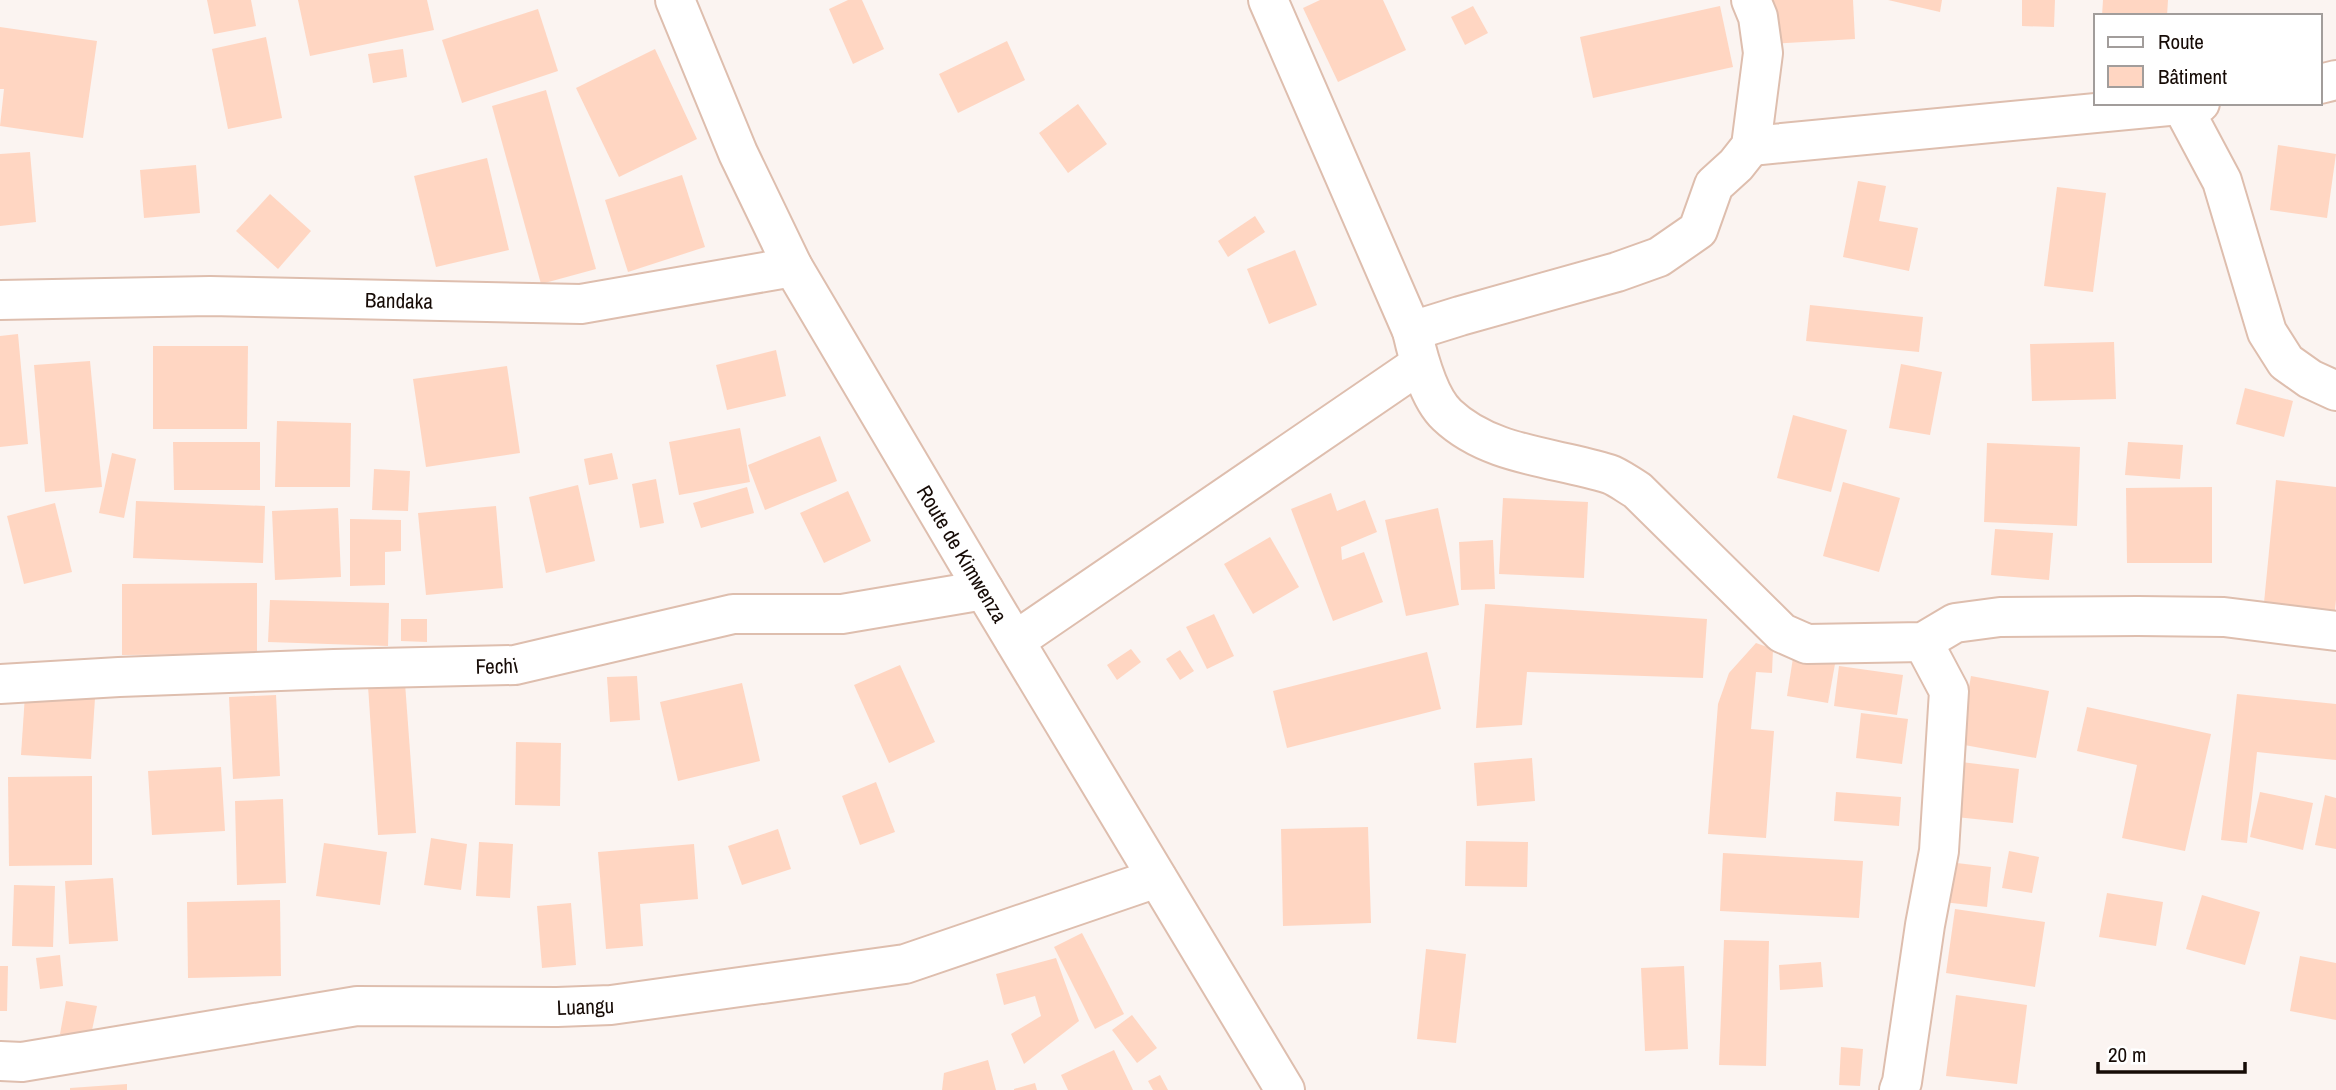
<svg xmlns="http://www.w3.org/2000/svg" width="2336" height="1090" font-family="'Archivo Narrow',sans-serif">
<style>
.building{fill:#ffd6c2}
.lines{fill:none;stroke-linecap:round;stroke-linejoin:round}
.minor-casing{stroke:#debeae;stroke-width:42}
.minor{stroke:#fff;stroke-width:38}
.labels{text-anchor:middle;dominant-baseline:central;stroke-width:5;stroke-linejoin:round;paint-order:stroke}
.street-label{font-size:21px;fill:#160b06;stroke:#fff}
</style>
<rect width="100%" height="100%" fill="#fbf4f1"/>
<g class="building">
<polygon points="207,0 251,0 256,26 214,34"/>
<polygon points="298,0 427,0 434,30 310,56"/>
<polygon points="848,0 862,0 884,49 853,64 829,9"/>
<polygon points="1320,0 1383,0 1406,50 1338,82 1303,8"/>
<polygon points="1768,0 1853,0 1855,39 1770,44"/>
<polygon points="1888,0 1942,0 1940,12"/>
<polygon points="2022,0 2055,0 2054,27 2022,26"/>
<polygon points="2103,0 2168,0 2167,16 2102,16"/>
<polygon points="1473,6 1488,33 1465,45 1451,17"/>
<polygon points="1720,6 1733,67 1593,98 1580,37"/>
<polygon points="538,9 558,71 462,103 442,40"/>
<polygon points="0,27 97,41 83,138 0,126 4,89 0,89"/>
<polygon points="266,37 282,118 228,129 212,49"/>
<polygon points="1007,41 1025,80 958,113 939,74"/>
<polygon points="403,49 407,77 373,83 368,54"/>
<polygon points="655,49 697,139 619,177 576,88"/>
<polygon points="546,90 596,269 541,284 492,106"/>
<polygon points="1078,104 1107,144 1068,173 1039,133"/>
<polygon points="2278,145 2336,154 2327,218 2270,210"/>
<polygon points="30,152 36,222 0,226 0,154"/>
<polygon points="487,158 509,250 436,267 414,176"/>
<polygon points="196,165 200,213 144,218 140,170"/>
<polygon points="682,175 705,247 628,272 605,200"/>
<polygon points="1858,181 1886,186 1879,221 1918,228 1909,271 1843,257"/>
<polygon points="2057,187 2106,193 2093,292 2044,286"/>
<polygon points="270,194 311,231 278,269 236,231"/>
<polygon points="1255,216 1265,232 1228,257 1218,241"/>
<polygon points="1295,250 1317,305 1269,324 1247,269"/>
<polygon points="1810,305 1923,317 1919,352 1806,341"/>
<polygon points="18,334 28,444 0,447 0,336"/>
<polygon points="2114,342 2116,399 2032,401 2030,344"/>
<polygon points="153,346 248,346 247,429 153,429"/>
<polygon points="776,350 786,396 727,410 716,365"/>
<polygon points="90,361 102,487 45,492 34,365"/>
<polygon points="1901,364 1942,372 1930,435 1889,428"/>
<polygon points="507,366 520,453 426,467 413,379"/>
<polygon points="2245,388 2293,401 2284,437 2236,424"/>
<polygon points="1793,415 1847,430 1831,492 1777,478"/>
<polygon points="277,421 351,423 350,487 275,487"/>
<polygon points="740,428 750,482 679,495 669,442"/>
<polygon points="820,436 837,481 765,510 748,465"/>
<polygon points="173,442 260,442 260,490 174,490"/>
<polygon points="2128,442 2183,445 2180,479 2125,475"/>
<polygon points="1987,443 2080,447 2077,526 1984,522"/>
<polygon points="112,453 136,459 124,518 99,513"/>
<polygon points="612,453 618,479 589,485 584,459"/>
<polygon points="374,469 410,471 408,511 372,510"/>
<polygon points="656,479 664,523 640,528 632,484"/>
<polygon points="2276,480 2336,487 2336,600 2334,620 2263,613"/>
<polygon points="1843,482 1900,498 1879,572 1823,556"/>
<polygon points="578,485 595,561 546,573 529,497"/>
<polygon points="747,487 754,513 701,528 693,503"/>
<polygon points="2212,487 2212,563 2127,563 2126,488"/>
<polygon points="848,491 871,541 824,563 800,513"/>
<polygon points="1331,493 1337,511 1365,500 1377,532 1341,547 1342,560 1364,552 1383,602 1333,621 1291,509"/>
<polygon points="1503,498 1588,502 1584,578 1499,574"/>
<polygon points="136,501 265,506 263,563 133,558"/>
<polygon points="55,503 72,572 24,584 7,516"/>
<polygon points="496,506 503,588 426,595 418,513"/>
<polygon points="338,508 341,577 275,580 272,511"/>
<polygon points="1438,508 1459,605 1406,616 1385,520"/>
<polygon points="350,519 401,520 401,551 385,552 385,585 350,586"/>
<polygon points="1995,529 2053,533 2049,580 1991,575"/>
<polygon points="1270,537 1299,587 1253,614 1224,564"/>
<polygon points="1493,540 1495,589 1461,590 1459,542"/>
<polygon points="257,583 257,654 122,655 122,584"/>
<polygon points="270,600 389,603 388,646 268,642"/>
<polygon points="1485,604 1707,619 1703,678 1527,672 1522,725 1476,728"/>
<polygon points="1214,614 1234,656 1207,669 1186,627"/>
<polygon points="401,619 427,619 427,642 401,641"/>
<polygon points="1756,643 1773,649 1772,673 1756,672 1751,729 1774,731 1766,838 1708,834 1718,704 1729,673"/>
<polygon points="1131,649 1141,662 1117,680 1107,665"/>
<polygon points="1180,650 1194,671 1180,680 1166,659"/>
<polygon points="1427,652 1441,709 1287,748 1273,691"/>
<polygon points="1793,658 1835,664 1828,703 1787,696"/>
<polygon points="900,665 935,742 889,763 854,685"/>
<polygon points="1839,666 1903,675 1897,715 1834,706"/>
<polygon points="637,676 640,720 610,722 607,677"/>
<polygon points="1971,676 2049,691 2036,758 1959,744"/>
<polygon points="405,683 416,833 378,835 368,686"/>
<polygon points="742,683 760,761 678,781 660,702"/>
<polygon points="2237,694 2336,704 2336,760 2257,752 2247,843 2221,840"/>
<polygon points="25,695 95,698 91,759 21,755"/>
<polygon points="276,695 280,776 233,779 229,697"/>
<polygon points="2087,707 2211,734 2185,851 2122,838 2137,765 2077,751"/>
<polygon points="1861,713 1908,719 1902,764 1856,758"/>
<polygon points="516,742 561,743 560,806 515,805"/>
<polygon points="1532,758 1535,801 1477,806 1474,763"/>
<polygon points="1961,762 2019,769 2013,823 1956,817"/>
<polygon points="221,767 225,831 152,835 148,771"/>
<polygon points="92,776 92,865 9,866 8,777"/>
<polygon points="876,782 895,832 860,845 842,796"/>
<polygon points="1836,792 1901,797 1899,826 1834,821"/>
<polygon points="2260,792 2313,803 2303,850 2250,837"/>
<polygon points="2325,795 2336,798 2336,849 2315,845"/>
<polygon points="283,799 286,883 237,885 235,801"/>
<polygon points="1368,827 1371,923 1283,926 1281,829"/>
<polygon points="778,829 791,869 742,885 728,846"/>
<polygon points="431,838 467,844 461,890 424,885"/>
<polygon points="1466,841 1528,842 1527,887 1465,886"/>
<polygon points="479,842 513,844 510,898 476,896"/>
<polygon points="324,843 387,852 380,905 316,896"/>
<polygon points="694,844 698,899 640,904 643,946 606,949 598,852"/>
<polygon points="2009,851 2039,857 2032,893 2002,888"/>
<polygon points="1723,853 1863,861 1859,918 1720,911"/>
<polygon points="1948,862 1991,867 1987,907 1943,902"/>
<polygon points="113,878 118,941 69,944 65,881"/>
<polygon points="14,885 55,886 53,947 12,946"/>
<polygon points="2107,893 2163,902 2156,946 2099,937"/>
<polygon points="2202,895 2260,912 2245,965 2186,949"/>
<polygon points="280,900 281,976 188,978 187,902"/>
<polygon points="571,903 576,965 542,968 537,906"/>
<polygon points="1955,909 2045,922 2035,987 1946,973"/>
<polygon points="1082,933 1124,1014 1095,1029 1054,947"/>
<polygon points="1724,940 1769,941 1766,1066 1719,1065"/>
<polygon points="1426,949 1466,954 1456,1043 1417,1039"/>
<polygon points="60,955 63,986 40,989 36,958"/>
<polygon points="2300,956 2336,963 2336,1020 2290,1011"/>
<polygon points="1056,958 1079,1021 1024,1064 1011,1034 1041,1016 1035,996 1004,1005 996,974"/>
<polygon points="1821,962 1823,987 1780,990 1779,965"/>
<polygon points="0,966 8,966 7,1011 0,1011"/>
<polygon points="1684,966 1688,1049 1645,1051 1641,968"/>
<polygon points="1956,995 2027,1005 2017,1084 1946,1076"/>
<polygon points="66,1001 97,1006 90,1040 60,1034"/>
<polygon points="1132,1015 1157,1048 1137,1063 1112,1030"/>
<polygon points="1841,1047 1863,1049 1860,1086 1839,1085"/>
<polygon points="1114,1050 1133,1090 1068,1090 1061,1075"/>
<polygon points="988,1060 996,1090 942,1090 944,1073"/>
<polygon points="1160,1075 1168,1090 1153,1090 1148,1081"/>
<polygon points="1035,1083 1037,1090 1014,1090 1014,1089"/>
<polygon points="127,1084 127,1090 70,1090 70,1088"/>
</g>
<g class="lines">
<g class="minor-casing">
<g id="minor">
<path id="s1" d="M675,0L738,153L793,267L984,590L1285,1090"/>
<path d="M1268,0L1412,331C1418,357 1428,397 1447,415C1490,456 1556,457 1609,474C1618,477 1628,485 1637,490L1782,633L1807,644L1923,642L1955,623L2000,617L2138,616L2224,617L2336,631"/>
<polyline points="2320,84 2336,80"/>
<polyline points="2182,106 2222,181 2267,332 2286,362 2310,379 2336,391"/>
<polyline points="1751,146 2200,103"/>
<path id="s2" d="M0,300L210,296L581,304L793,267"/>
<polyline points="1412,331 1460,316 1617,272 1659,257 1698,230 1714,185 1736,165 1751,146 1763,53 1758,17 1751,0"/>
<polyline points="1015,641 1420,364"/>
<path id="s3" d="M0,684L119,677L334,669L515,665L733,614H842L984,590"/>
<path id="s4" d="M0,1061L22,1062L357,1006L557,1007L611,1005L905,964L1157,878"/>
<polyline points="1899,1090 1902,1082 1925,925 1939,851 1949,691 1923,642"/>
</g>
</g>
<use href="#minor" class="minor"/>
</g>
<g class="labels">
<g class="street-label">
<text stroke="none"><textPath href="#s2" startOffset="399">Bandaka</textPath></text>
<text stroke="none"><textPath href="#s1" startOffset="625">Route de Kimwenza</textPath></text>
<text stroke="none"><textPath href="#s3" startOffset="497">Fechi</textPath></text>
<text stroke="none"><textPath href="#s4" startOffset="590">Luangu</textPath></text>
</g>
</g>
<rect x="2094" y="14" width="228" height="91" fill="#ffffff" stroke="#a29d9b" stroke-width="2"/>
<rect x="2108" y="37" width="35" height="10" fill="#ffffff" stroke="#a29d9b" stroke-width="2"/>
<text x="2158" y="49" font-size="21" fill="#160b06">Route</text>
<rect x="2108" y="66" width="35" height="21" fill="#ffd6c2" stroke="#a29d9b" stroke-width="2"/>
<text x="2158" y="84" font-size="21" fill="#160b06">Bâtiment</text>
<path d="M2098 1062v10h147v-10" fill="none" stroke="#160b06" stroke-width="3.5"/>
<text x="2108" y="1062" font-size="21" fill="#160b06" stroke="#ffffff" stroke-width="5" paint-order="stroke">20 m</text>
</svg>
